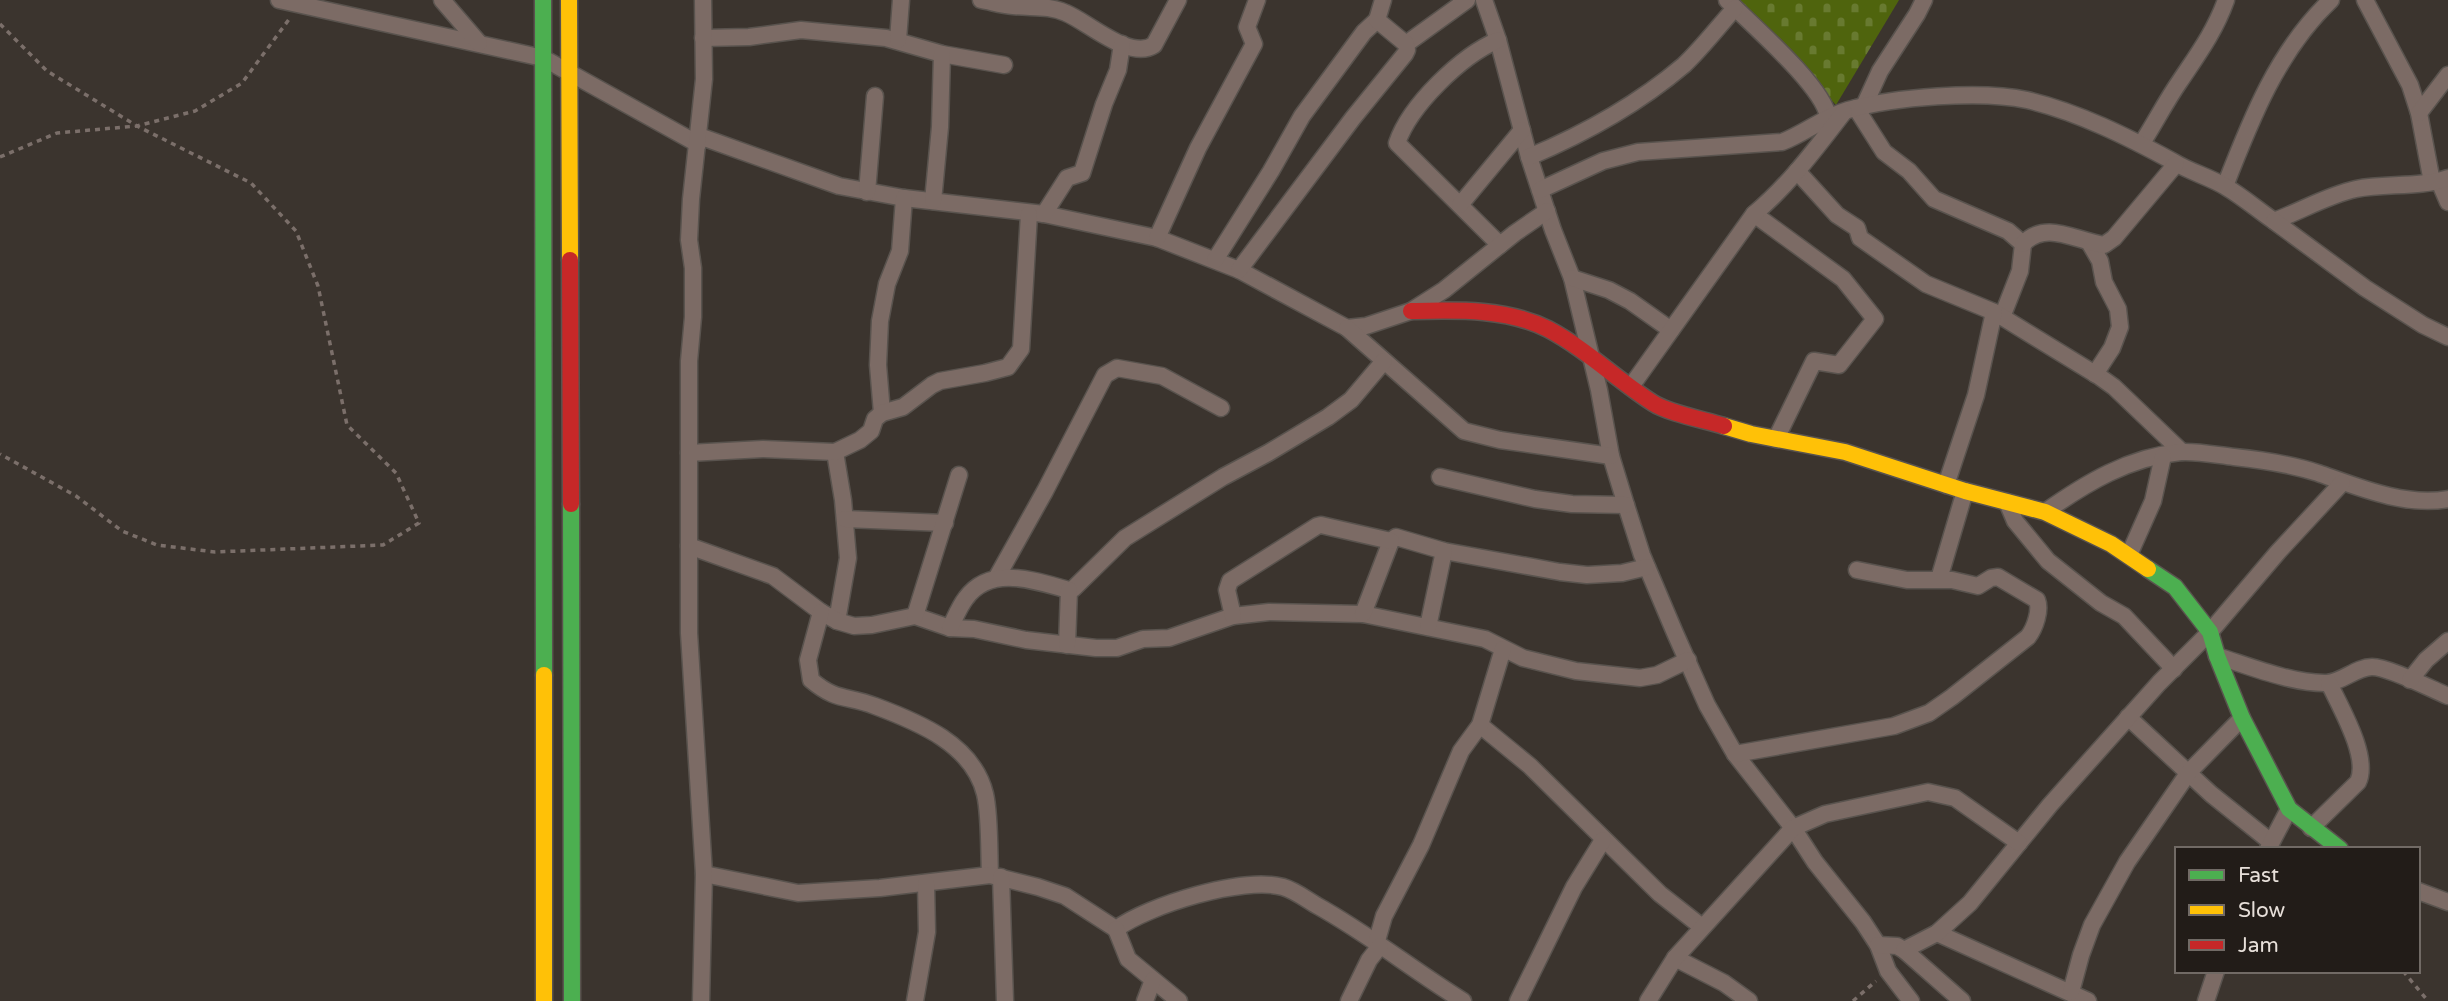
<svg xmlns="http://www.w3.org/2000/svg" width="2448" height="1001" font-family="'Varela Round',sans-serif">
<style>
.cemetery{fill:url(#cemetery-stones)}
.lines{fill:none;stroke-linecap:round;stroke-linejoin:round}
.street-casing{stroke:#59534e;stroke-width:19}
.fast-casing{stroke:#59534e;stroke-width:19}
.slow-casing{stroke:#59534e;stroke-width:19}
.jam-casing{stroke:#59534e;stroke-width:19}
.path{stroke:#7b6f6a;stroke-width:3.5;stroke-dasharray:5 5;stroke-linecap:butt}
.street{stroke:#7c6b65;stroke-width:16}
.fast{stroke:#4caf50;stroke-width:16}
.slow{stroke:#ffc107;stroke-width:16}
.jam{stroke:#c62828;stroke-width:16}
</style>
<defs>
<pattern id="cemetery-stones" width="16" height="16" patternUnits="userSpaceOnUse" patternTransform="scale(1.75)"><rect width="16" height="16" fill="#4f640d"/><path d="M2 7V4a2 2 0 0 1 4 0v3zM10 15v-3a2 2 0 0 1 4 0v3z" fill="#687a30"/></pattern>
</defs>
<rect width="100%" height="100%" fill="#3b342e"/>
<polygon class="cemetery" points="1737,0 1899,0 1836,105"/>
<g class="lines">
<g class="street-casing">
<g id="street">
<polyline points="279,0 543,58 698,144"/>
<polyline points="442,0 479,43"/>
<path d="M981,0C992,2 1002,5 1013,6C1032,8 1049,5 1066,13C1088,22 1130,61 1154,45L1178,0"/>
<polyline points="1484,0 1498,40 1529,157 1553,230 1572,278 1599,390 1611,456 1626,505 1642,555 1675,633 1707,705 1735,754 1793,828 1815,862 1863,922 1878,945 1888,971 1911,1001"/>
<path d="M1727,0C1751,24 1824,87 1828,117"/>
<polyline points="2365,0 2410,85 2419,113 2432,182"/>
<polyline points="703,38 749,37 801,30 886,38 942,54 1004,65"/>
<polyline points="898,40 901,0"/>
<path d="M1498,40C1461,56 1410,105 1397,143L1500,245"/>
<polyline points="1406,44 1467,0"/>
<polyline points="1864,106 1880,71 1917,14 1924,0"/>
<polyline points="1856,108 1884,152 1909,171 1934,199 2008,231 2023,244 2020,271 2002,317"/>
<polyline points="2419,113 2448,75"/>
<polyline points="699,136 839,186 904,198 1044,214 1157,238 1239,270 1347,328 1366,326 1411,311 1444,290 1515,233 1547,211"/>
<path d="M2142,143C2155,123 2166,101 2180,81C2198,54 2215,31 2226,0"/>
<path d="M1529,157C1584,134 1638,104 1684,65C1702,48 1718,27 1735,8"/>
<polyline points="1797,171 1837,215 1857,228 1860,238 1926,284 1994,312 2100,377 2114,387 2182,452"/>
<polyline points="2439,181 2448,202"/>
<path d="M2225,186C2251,119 2278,50 2331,0"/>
<path d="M1540,190L1603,161L1638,152L1782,142C1805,133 1824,117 1848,110C1894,97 1981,90 2027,100C2078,112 2128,137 2174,162C2190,172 2210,177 2226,187C2243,197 2258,210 2274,221C2301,211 2328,195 2356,189C2386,183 2419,188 2448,178"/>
<polyline points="867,192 875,96"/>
<polyline points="933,201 940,127 942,54"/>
<polyline points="1460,205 1522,130"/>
<polyline points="1044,214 1067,178 1082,173 1104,104 1118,70 1122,44"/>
<polyline points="1754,214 1843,279 1875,319 1839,365 1814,361 1776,439"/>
<polyline points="2274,221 2365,288 2423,325 2448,337"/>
<polyline points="1157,238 1198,148 1254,44 1247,27 1257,0"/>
<polyline points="2089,242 2100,261 2104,282 2118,309 2120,327 2112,348 2095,374"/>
<path d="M2023,244C2045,220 2074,240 2104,245L2114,238L2176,164"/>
<polyline points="1215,260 1271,171 1302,116 1364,32 1377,20"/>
<polyline points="1239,270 1353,118 1405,54 1407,50 1406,44 1377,20 1383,0"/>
<polyline points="1572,278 1609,290 1630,301 1671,330"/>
<polyline points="1347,328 1464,431 1500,440 1611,456"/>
<path d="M1632,385L1754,214C1789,185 1816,148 1844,112"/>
<polyline points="882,413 878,365 880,321 887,284 900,251 904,198"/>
<polyline points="835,452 843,500 848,558 837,621"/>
<polyline points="689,453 763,449 835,452 860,440 871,431 875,419 882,413 903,407 932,385 940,381 985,373 1008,367 1021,349 1029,214"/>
<polyline points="1440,477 1535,499 1572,504 1626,505"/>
<polyline points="1946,485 1976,395 1994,312"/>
<polyline points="2007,502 2015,521 2048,561 2101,603 2124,616 2174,669"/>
<path d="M2045,512C2086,483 2129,457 2181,452C2197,451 2217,455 2234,457C2263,460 2290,464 2318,473C2358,487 2405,507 2448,499"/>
<polyline points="845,519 945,523"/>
<polyline points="689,546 773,576 821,612 837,621 854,626 872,625 915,616 950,628 974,629 1026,640 1096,648 1117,648 1143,639 1169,638 1233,616 1269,612 1363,614 1485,639 1523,658 1576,671 1640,678 1657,675 1688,660"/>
<polyline points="2129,555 2153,501 2163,456"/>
<polyline points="997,577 1045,491 1105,375 1117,368 1162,376 1221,408"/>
<polyline points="1939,579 1965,491"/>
<path d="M821,612L808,660L811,680C837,702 847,695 875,706C918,722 973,744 985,794C990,815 989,853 990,875"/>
<polyline points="1363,614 1391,541 1396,537 1444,551 1560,572 1587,575 1622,573 1647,567"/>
<polyline points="915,616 959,475"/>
<polyline points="1233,616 1227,590 1230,581 1317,526 1321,525 1391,541"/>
<polyline points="1428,627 1444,551"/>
<path d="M950,628C955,618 959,607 966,598C991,564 1035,581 1069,590L1073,589L1125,538L1223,477L1268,453L1328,417L1351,400L1384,361"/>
<polyline points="1067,645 1069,590"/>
<path d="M2217,656C2249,666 2293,684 2327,683C2343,682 2356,667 2372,667C2389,667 2431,689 2448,696"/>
<polyline points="2410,680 2426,660 2448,641"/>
<polyline points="2128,717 2211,794 2271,842"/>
<polyline points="1480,725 1530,766 1660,894 1702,927"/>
<path d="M1735,754L1894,726L1929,713L1952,697L2028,637C2035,628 2041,610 2037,600L1998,577L1991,578L1978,586L1952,580H1907L1857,570"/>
<path d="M2311,828L2358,782C2370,757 2340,707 2329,683"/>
<polyline points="2268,849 2289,809"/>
<path d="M704,874L798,893L880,888L990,875L1038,887L1065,896L1116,929C1149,905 1243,876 1283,887C1294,890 1306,899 1316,905C1367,933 1413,970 1463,1001"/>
<polyline points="1001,877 1005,1001"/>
<polyline points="2418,891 2448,902"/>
<polyline points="1116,929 1128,959 1179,1001"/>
<polyline points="1937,933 2088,1001"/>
<polyline points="1376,944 1384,916 1421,845 1461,751 1480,725 1503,649"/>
<polyline points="1878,945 1897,946 1904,950 1937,933 1970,903 2050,805 2159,683 2210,632 2278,552 2342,483"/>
<polyline points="1904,950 1962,1001"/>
<polyline points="1675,958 1724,983 1749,1001"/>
<polyline points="2071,992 2081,955 2092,925 2127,862 2189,772 2242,718"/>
<polyline points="701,1001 704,874 689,633 689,361 693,317 693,268 689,240 691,199 704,79 703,0"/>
<polyline points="915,1001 927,932 926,883"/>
<polyline points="1145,1001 1153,980"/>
<polyline points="1349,1001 1369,960 1380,946"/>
<polyline points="1518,1001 1574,887 1603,840"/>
<polyline points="1648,1001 1675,958 1793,828 1825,814 1928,792 1955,798 2019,843"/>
<polyline points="2206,1001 2216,971"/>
</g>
</g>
<g class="fast-casing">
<g id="fast">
<polyline points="543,0 544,675"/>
<polyline points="571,504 572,1001"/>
<polyline points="2148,569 2175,587 2210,632 2217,656 2242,718 2289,809 2340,849"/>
</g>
</g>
<g class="slow-casing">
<g id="slow">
<polyline points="569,0 570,260"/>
<polyline points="1724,426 1751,434 1845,452 1965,491 2045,512 2111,544 2148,569"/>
<polyline points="544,675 544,1001"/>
</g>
</g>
<g class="jam-casing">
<g id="jam">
<polyline points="570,260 571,504"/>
<path d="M1411,311C1456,310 1506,308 1548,329C1586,349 1617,380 1653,403C1668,413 1705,420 1724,426"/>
</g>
</g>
<g class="path">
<polyline points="0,24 47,71 137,126 251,183 296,231 318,286 347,425 396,473 419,523 383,545 215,552 157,545 122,531 76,496 0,454"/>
<polyline points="0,157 57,133 137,126 195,111 242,83 290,18"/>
<polyline points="2403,971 2428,1001"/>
<polyline points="1853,1001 1876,981"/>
</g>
<use href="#street" class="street"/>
<use href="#fast" class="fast"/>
<use href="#slow" class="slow"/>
<use href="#jam" class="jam"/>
</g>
<rect x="2175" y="847" width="245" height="126" fill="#221c18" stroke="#716a65" stroke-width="2"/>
<rect x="2189" y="870" width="35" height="10" fill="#4caf50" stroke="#716a65" stroke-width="2"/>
<text x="2238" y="882" font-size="21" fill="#e7dfd9">Fast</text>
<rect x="2189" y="905" width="35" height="10" fill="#ffc107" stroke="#716a65" stroke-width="2"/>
<text x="2238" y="917" font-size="21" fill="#e7dfd9">Slow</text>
<rect x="2189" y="940" width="35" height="10" fill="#c62828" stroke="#716a65" stroke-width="2"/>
<text x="2238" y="952" font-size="21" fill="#e7dfd9">Jam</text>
</svg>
